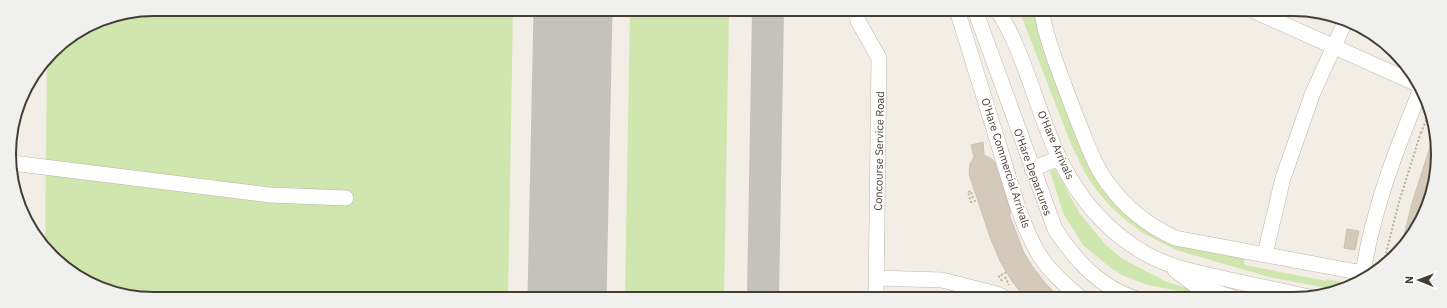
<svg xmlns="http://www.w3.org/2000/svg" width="1447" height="308" font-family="'IBM Plex Sans',sans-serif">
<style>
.green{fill:#cfe6ae}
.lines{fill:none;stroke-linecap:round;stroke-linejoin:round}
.taxiway{stroke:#c4c2bd;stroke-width:32}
.runway{stroke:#c4c2bd;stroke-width:79}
.building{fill:#d4c9bb;stroke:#cec0ae}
.minor-casing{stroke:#beb5a8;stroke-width:16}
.path{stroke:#bfb099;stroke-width:2;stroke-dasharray:2 2;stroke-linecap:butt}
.minor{stroke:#fff;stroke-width:15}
.labels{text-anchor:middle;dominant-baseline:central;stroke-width:3.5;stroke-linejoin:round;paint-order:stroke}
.street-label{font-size:11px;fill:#453e35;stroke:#fff}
.rim{fill:none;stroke:#453e35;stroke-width:2}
</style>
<rect width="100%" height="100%" fill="#f2eee5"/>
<g class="green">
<polygon points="154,9 513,9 508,298 135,298 90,284 45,249 47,58 52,51 99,20"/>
<polygon points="630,9 729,10 724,298 625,298"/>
<polygon points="1019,10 1035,10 1037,28 1054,80 1084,153 1123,211 1245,258 1244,263 1245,265 1326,281 1326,279 1354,284 1349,288 1338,290 1269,277 1176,250 1143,233 1128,222 1112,208 1097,191 1085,173 1071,144"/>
<polygon points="1055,169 1080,214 1105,244 1121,258 1167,282 1216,298 1148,285 1124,276 1112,269 1083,245 1063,213 1050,171"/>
</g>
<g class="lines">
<polyline class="taxiway" points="763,298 768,10"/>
<polyline class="runway" points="567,298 573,9"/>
</g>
<g class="building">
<polygon points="1434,135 1437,173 1423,218 1401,248 1412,203"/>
<polygon points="983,142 984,155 992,159 995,163 1011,213 1009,214 1024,253 1032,266 1046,284 1060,298 1025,298 1012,281 1000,261 990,237 969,174 970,164 974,157 971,145"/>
<polygon points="1347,229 1359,231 1355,250 1344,248"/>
</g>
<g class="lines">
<g class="minor-casing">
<g id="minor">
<polyline points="857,10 858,21 879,58 876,298"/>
<path d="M957,10C972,59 988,109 1003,159C1012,189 1023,229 1040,256C1051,273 1066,286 1082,299"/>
<path d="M975,10L1055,229C1075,260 1100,288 1137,299"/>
<path d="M998,10C1003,20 1009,29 1013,39C1031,78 1041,120 1059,158C1079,199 1108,233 1148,255C1172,268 1199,273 1226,279C1253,285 1281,291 1309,297"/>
<path d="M1042,10C1043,27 1050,44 1055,60C1064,85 1073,109 1083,134C1090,151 1097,170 1109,185C1126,208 1149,226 1175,238L1363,273C1366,256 1369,238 1374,222C1385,177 1403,134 1420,91"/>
<polyline points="1252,10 1417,84"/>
<polyline points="12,163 270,195 346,198"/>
<polyline points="1032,169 1059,158"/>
<polyline points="1265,254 1283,178 1296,141 1312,95 1345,22"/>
<polyline points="1175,270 1195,285 1237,299"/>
<polyline points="877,278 942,280 997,294 1005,298"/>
<polyline points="1257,299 1282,293"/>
</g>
</g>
<g class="path">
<polyline points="1421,133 1430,111"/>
<polyline points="973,198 971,191 968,192 971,202 978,200"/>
<polyline points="1383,265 1399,202 1421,132"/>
<polyline points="1005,277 1009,285"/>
<polyline points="1002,281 999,276 1007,272"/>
</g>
<use href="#minor" class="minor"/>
</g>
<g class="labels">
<g class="street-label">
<text transform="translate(1056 145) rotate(66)">O'Hare Arrivals</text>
<text transform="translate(879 151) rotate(-89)">Concourse Service Road</text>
<text transform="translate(1006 163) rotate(72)">O'Hare Commercial Arrivals</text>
<text transform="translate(1033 172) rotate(70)">O'Hare Departures</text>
</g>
</g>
<path d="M0 0H1447V308H0ZM154 16H1293A138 138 0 0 1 1431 154V154A138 138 0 0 1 1293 292H154A138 138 0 0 1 16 154V154A138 138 0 0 1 154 16Z" fill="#f0f0ef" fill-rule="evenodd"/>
<path class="rim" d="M154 16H1293A138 138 0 0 1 1431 154V154A138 138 0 0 1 1293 292H154A138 138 0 0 1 16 154V154A138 138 0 0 1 154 16Z"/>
<g transform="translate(1419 280) rotate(271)" stroke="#ffffff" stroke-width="3" paint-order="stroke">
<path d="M0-3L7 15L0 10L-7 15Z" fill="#453e35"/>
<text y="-6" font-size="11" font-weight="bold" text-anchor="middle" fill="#453e35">N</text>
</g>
</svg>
